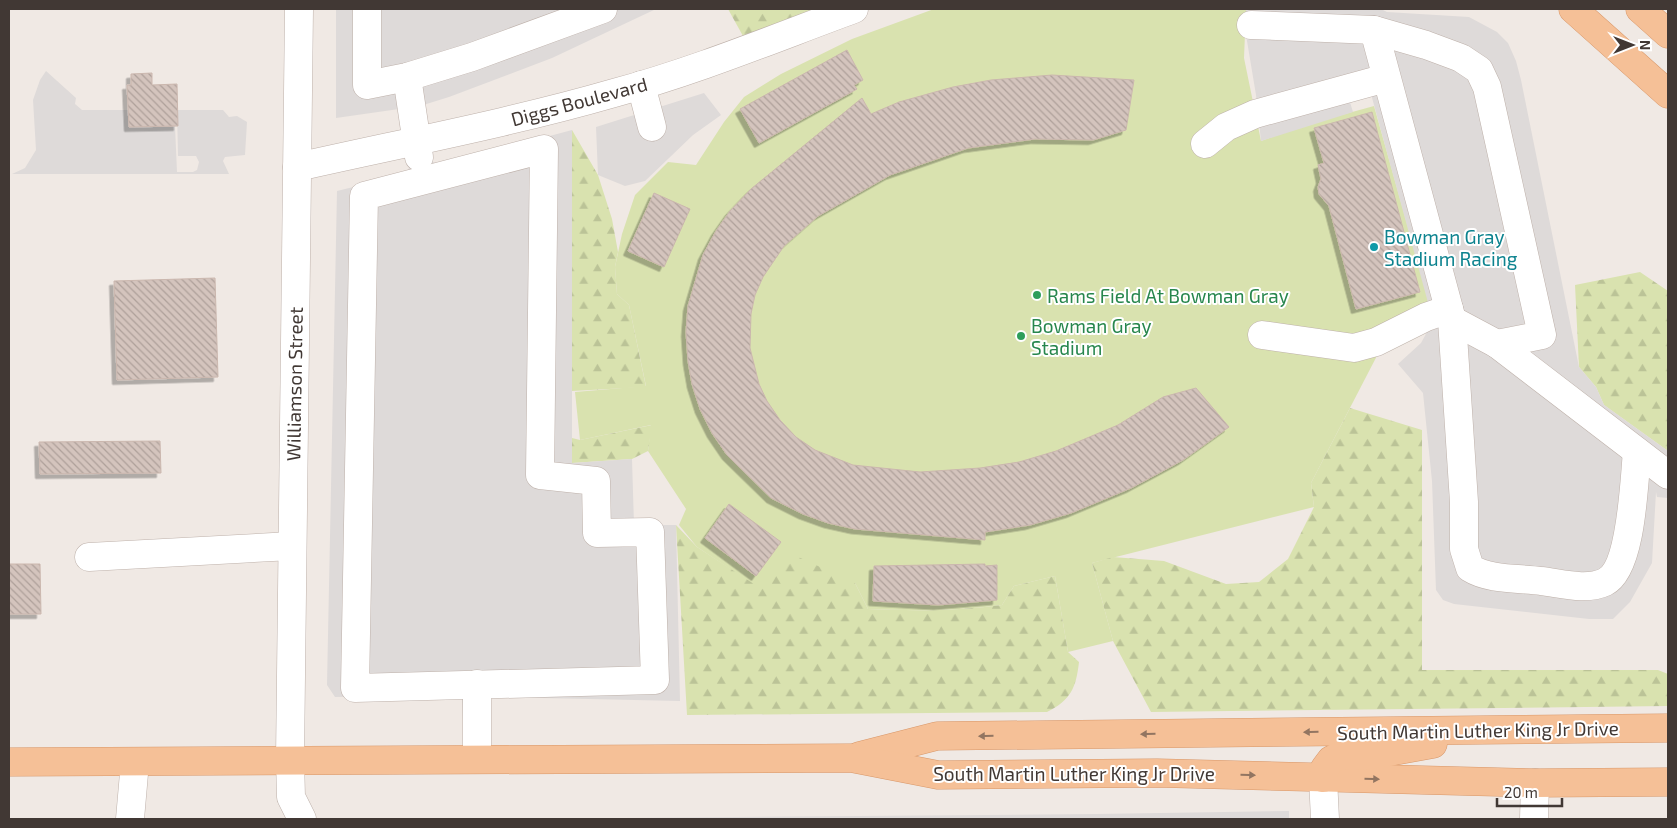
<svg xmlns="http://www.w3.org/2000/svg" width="1677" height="828" font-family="'Exo 2',sans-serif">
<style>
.grass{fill:#d9e2af}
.forest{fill:url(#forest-firs)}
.parking{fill:#dedad9}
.building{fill:url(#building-back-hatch);stroke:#cbb7ae;filter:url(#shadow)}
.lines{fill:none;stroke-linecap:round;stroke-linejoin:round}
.minor-casing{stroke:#beb1aa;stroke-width:29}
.major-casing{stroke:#d89769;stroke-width:29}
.minor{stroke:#fff;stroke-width:28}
.major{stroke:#f5c097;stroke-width:28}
.oneway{fill:#927561}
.culture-dot{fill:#0f9aa8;stroke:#fff;stroke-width:2}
.leisure-dot{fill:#2e9e5b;stroke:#fff;stroke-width:2}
.labels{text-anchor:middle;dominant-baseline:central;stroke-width:4;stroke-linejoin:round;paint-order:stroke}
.street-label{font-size:19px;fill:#413834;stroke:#fff}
.culture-label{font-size:19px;fill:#0d838f;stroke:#fff;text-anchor:start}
.leisure-label{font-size:19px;fill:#27864d;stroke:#fff;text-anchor:start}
</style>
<defs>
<pattern id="forest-firs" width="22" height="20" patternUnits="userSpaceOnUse" patternTransform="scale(1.25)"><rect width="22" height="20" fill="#d9e2af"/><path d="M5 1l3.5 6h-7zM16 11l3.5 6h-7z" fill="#bbc397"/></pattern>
<pattern id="building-back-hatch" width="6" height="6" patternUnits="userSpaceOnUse" patternTransform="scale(1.25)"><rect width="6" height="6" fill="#d4c4bd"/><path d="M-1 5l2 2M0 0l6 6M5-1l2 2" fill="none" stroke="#aea09a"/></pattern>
<filter id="shadow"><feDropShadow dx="-4.5" dy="4.5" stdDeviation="0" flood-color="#0004"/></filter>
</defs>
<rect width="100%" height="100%" fill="#f0e9e4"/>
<path class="grass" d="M934,9H1246L1244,58L1261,141L1305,125L1374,106L1429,302L1380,350L1311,483L1314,507L1092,563L1113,641L1068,652L1055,576L1014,586L1002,605C956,611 914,611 868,609L855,583L757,587L697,547L679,525L686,509L648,451L651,425L580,440L575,392L646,386L629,305L617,294L615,267L622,234L635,195L668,162L696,165L724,122L744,97L781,74L852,39Z"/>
<g class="forest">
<polygon points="728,9 815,9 743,36"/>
<polygon points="572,130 598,175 612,219 618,252 615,267 617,294 629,305 646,387 572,391"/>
<polygon points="1640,272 1668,291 1668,451 1604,405 1596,387 1579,367 1575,285"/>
<polygon points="1350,408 1422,430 1422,670 1658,670 1668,674 1668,706 1151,712 1113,641 1092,563 1113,557 1164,561 1226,584 1259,582 1288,559 1314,507 1311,483"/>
<polygon points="652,425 648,451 632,459 572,463 572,438 580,440"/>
<path d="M676,525L697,547L757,586L794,555L855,583L868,609C914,611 956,611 1002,605L1014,586L1055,576L1068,652L1079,662C1076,688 1071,700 1047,712L687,715Z"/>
</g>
<g class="parking">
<polygon points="336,9 656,9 552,58 449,97 420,106 336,118"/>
<polygon points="1246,9 1381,9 1387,12 1469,17 1497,32 1508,43 1516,61 1521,80 1579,367 1596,387 1604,405 1668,451 1668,498 1657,497 1656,492 1652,563 1630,602 1613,619 1589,619 1454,604 1443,600 1436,590 1432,481 1423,393 1398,364 1421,343 1433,321 1371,94 1349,99 1353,112 1261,141 1256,95 1246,35"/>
<polygon points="46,71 76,98 75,104 82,110 128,110 129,127 175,126 177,172 193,172 197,170 199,162 196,156 178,156 177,110 223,110 229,117 237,116 247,122 245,155 225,157 223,161 229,174 12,174 25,168 36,150 33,100 40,80"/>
<polygon points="704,93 721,115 693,135 645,181 625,186 598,175 596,127"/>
<polygon points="572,130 572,463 632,459 634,525 676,525 680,701 492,697 489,700 486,718 463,720 462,699 456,695 335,697 327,685 337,191 406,174 411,164 432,150 432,161 439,166"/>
<polygon points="1289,811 1289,819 513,819 1096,814"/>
</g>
<g class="building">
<polygon points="847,50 863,80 854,85 857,89 759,143 740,109"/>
<polygon points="152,73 152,85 177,84 178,126 129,127 127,85 131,85 131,74"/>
<polygon points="1052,75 1134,80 1126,130 1093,140 1035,139 968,148 890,175 818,216 784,246 763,277 755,295 751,314 750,348 759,384 767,401 780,420 796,437 815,450 853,465 920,472 980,468 1019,462 1056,451 1118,425 1163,397 1196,388 1229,427 1183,460 1131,488 1071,513 1030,525 985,532 985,540 855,529 828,523 803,514 771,498 727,455 712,433 700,409 692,384 688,361 686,332 688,306 703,255 716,231 730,211 751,189 862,98 871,114 899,102 953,87 991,80"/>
<polygon points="1372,112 1420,292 1356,309 1329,206 1319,194 1318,187 1321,179 1318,165 1324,163 1314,128"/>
<polygon points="654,193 690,209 664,267 628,251"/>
<polygon points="215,278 218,377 117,380 114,281"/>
<polygon points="160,441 161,473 40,474 39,442"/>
<polygon points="729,504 781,542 756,576 705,538"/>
<polygon points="9,564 40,564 41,614 9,614"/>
<polygon points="985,564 985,566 997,565 997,600 938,605 873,601 874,566"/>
</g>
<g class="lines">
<g class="minor-casing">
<g id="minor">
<polyline points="299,9 290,759 291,797 302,819"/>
<polyline points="367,9 367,85 407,77 472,57 603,9"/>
<polyline points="1251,25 1374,30 1426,45 1461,58 1479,70 1487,87 1542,335 1497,344"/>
<path d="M1374,30L1452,320L1464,502V549L1470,568C1489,580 1519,578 1541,581C1560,583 1586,591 1605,582C1632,569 1634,481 1637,452"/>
<polyline points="407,77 419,157"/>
<polyline points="641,85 652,127"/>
<polyline points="1205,144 1226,127 1255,114 1386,78"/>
<polygon points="544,149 540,475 596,481 597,533 650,532 655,680 355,688 364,196"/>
<path d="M297,167C403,143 510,123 614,93C696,71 775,38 854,9"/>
<polyline points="1452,320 1497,344 1668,475"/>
<polyline points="1262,335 1354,348 1376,342 1426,317 1449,309"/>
<polyline points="89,557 292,546"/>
<polyline points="477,684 477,759"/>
<polyline points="1323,778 1325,819"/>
<polyline points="130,819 135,762"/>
<polyline points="1534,819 1535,783"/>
</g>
</g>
<g class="major-casing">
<g id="major">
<polyline points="1573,9 1668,94"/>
<polyline points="1640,9 1668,34"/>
<polyline points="859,756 937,736 1668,728"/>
<polyline points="9,762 851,758 938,775 1157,773 1535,783 1668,782"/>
<polyline points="1323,778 1325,768 1331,760 1339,756 1372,755 1433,744"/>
</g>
</g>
<use href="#minor" class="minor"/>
<use href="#major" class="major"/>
</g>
<defs><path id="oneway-solid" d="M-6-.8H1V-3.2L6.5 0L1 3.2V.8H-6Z" transform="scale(1.25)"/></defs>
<g class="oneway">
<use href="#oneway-solid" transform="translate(1311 732) rotate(179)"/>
<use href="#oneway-solid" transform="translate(1148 734) rotate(179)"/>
<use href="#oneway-solid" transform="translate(986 736) rotate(179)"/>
<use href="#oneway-solid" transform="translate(1248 775) rotate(2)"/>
<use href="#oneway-solid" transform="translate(1372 779) rotate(2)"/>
</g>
<circle class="culture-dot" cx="1374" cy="247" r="5"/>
<g class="leisure-dot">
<circle cx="1037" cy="295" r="5"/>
<circle cx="1021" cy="336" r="5"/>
</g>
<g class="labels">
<g class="street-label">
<text transform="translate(579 101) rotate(-15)">Diggs Boulevard</text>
<text transform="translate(294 384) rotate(-89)">Williamson Street</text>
<text transform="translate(1478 730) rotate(-1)">South Martin Luther King Jr Drive</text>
<text x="1074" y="773">South Martin Luther King Jr Drive</text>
</g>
<g class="culture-label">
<text x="1384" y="236">Bowman Gray<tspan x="1384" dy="22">Stadium Racing</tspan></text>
</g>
<g class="leisure-label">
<text x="1047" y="295">Rams Field At Bowman Gray</text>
<text x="1031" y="325">Bowman Gray<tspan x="1031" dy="22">Stadium</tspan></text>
</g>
</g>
<rect width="1677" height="828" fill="none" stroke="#413834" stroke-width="20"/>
<g transform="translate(1632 45) rotate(90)" stroke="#ffffff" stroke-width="4" paint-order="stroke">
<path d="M0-4L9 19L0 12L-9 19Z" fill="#413834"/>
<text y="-8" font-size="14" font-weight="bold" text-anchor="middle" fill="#413834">N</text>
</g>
<path d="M1497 798v8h65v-8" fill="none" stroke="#413834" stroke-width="2.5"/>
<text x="1504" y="798" font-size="15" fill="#413834" stroke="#ffffff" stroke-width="4" paint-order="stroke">20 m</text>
</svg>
